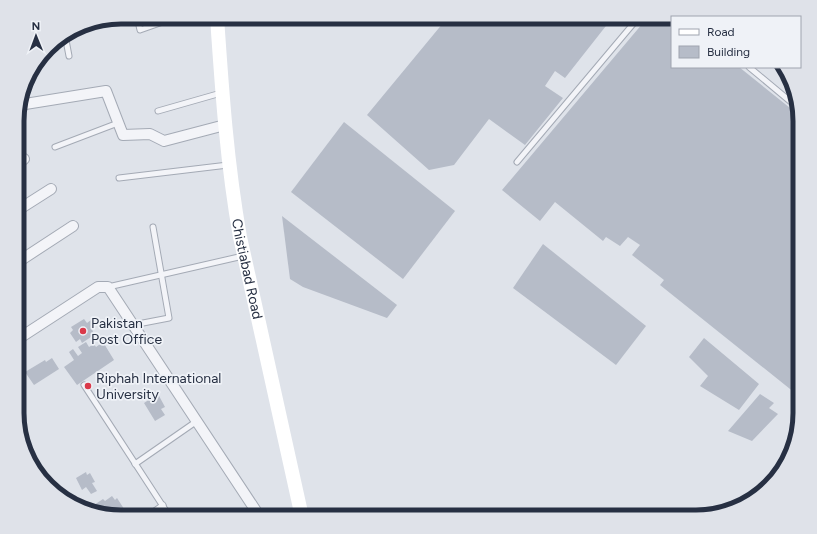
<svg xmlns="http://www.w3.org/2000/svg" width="817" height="534" font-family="Figtree,sans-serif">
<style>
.building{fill:#b6bcc8}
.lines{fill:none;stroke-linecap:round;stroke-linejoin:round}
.lane-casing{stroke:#a4aab5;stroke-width:7}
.street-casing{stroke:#a4aab5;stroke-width:12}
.lane{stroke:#f3f4f8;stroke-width:5}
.street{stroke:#f3f4f8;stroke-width:10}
.secondary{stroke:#fff;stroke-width:14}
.poi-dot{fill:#da394a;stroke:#eff2f7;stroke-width:1.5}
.labels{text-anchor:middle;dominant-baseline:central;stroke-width:3.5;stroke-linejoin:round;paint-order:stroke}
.street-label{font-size:14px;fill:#273043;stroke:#eff2f7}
.poi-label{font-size:14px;fill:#273043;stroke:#eff2f7;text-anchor:start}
.rim{fill:none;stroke:#273043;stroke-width:5}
</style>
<rect width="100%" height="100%" fill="#dfe3ea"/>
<g class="building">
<polygon points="448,17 613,17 565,78 555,71 545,86 563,98 525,145 489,119 454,165 429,170 367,115"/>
<polygon points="648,17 667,17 672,21 672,67 739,67 800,116 800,397 660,285 664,280 632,255 640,245 628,237 620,246 606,237 603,241 555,202 540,221 502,190"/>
<polygon points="344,122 455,211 403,279 291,192"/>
<polygon points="282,216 397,305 387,318 303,287 290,279"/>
<polygon points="543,244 646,326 616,365 513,288"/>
<polygon points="84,319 87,323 91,320 95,327 92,329 94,335 82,343 80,339 76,342 70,333 73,330 71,327"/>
<polygon points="704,338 759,384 739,410 700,386 708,376 689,357"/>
<polygon points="86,342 89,347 94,344 96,347 103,342 114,360 77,385 64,367 74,360 69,352 73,349 78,356 82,353 78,347"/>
<polygon points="52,358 59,369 34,385 25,372 45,360 46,362"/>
<polygon points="158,394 165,407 161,409 165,415 155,421 144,403"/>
<polygon points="760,394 774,403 769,408 778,414 752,441 728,431"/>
<polygon points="86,472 87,475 90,473 95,482 92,483 97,491 91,494 86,487 82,490 76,478"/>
<polygon points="69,494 71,497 75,495 84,506 63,499"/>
<polygon points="112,496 115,500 117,498 128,515 121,517 93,508 96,507 94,505 103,499 105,501"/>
</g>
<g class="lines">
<g class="lane-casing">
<g id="lane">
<polyline points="137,17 140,30 177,17"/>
<polyline points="65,35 69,56"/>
<polyline points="749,67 797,107"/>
<polyline points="158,111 221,93"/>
<polyline points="55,147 118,123"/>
<polyline points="517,162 639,17"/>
<polyline points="119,178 228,165"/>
<polyline points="108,287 243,256"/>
<polyline points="143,323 169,318 153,227"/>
<polyline points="84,385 170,517"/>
<polyline points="135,464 197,421"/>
<polyline points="146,517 163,505"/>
</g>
</g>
<g class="street-casing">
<g id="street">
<polyline points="19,105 106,91 123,135 150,134 164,141 225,125"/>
<polyline points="18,163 24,159"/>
<polyline points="18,210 51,189"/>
<polyline points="18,262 73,226"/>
<polyline points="18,339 98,287 108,287 260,517"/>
</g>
</g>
<use href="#lane" class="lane"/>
<use href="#street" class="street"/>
<path class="secondary" id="s1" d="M217,17C222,91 227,164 240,237L302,517"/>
</g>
<g class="poi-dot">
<circle cx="83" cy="331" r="4"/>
<circle cx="88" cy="386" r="4"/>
</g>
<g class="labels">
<g class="street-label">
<text stroke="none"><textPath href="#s1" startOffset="254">Chistiabad Road</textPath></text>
</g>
<g class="poi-label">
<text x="91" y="323">Pakistan<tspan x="91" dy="16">Post Office</tspan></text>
<text x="96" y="378">Riphah International<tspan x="96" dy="16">University</tspan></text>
</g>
</g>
<path d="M0 0H817V534H0ZM121 24H696A97 97 0 0 1 793 121V413A97 97 0 0 1 696 510H121A97 97 0 0 1 24 413V121A97 97 0 0 1 121 24Z" fill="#dfe2e9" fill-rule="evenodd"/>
<path class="rim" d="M121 24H696A97 97 0 0 1 793 121V413A97 97 0 0 1 696 510H121A97 97 0 0 1 24 413V121A97 97 0 0 1 121 24Z"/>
<rect x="671" y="16" width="130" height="52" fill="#eff2f7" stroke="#9fa4af"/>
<rect x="679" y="29" width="20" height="6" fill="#ffffff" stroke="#9fa4af"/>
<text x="707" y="36" font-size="12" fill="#273043">Road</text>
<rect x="679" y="46" width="20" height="12" fill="#b6bcc8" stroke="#9fa4af"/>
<text x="707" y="56" font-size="12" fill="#273043">Building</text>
<g transform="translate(36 36) rotate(359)" stroke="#eff2f7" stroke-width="3" paint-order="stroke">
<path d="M0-3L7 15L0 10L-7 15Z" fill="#273043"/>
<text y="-6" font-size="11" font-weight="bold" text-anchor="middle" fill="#273043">N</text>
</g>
</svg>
